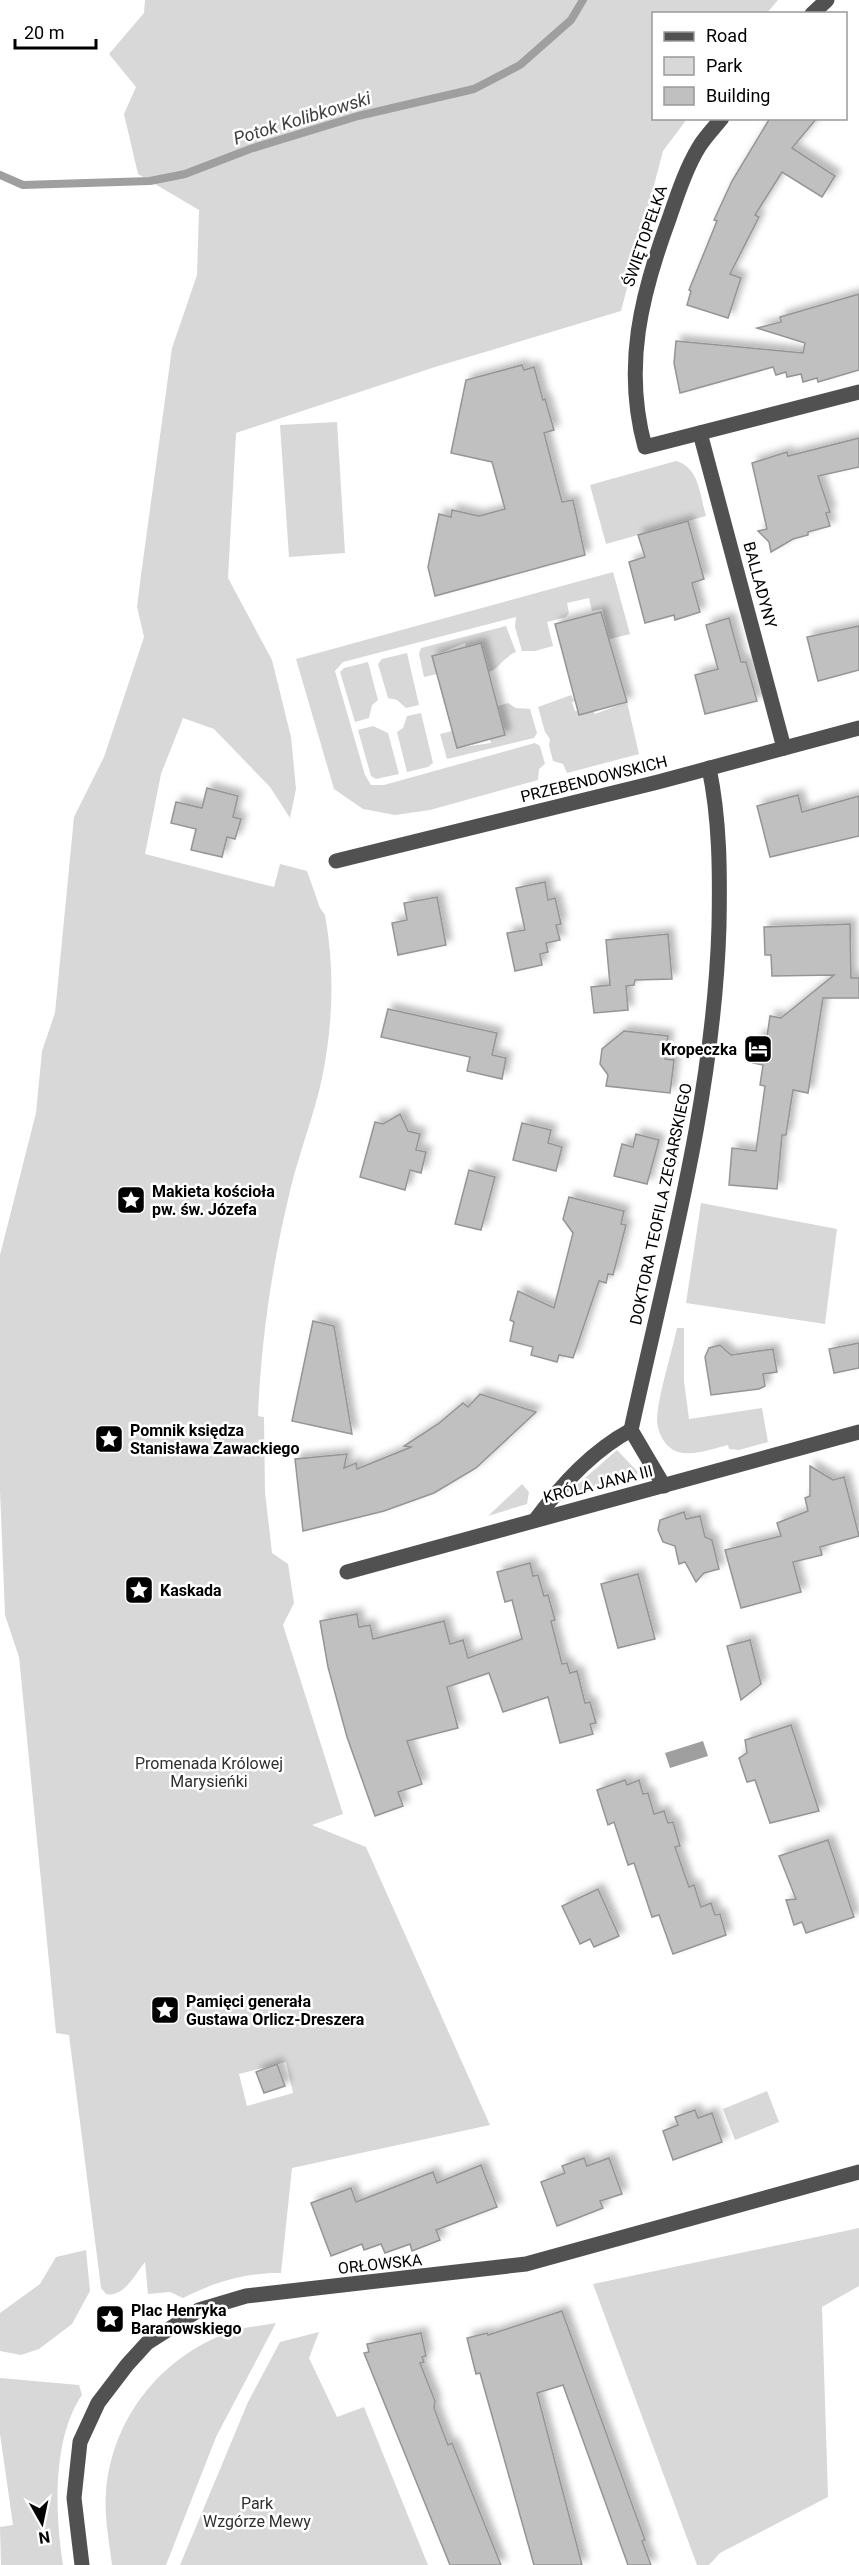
<svg xmlns="http://www.w3.org/2000/svg" width="859" height="2565" font-family="Roboto,sans-serif">
<style>
.green{fill:#d8d8d8;fill-rule:evenodd}
.water{fill:#9f9f9f}
.lines{fill:none;stroke-linecap:round;stroke-linejoin:round}
.stream{stroke:#9f9f9f;stroke-width:8}
.building{fill:#c0c0c0;stroke:#959595;stroke-width:1.5;filter:url(#shadow)}
.minor{stroke:#515151;stroke-width:15}
.labels{text-anchor:middle;dominant-baseline:central;stroke-width:5;stroke-linejoin:round;paint-order:stroke}
.street-label{font-size:16px;fill:#000;stroke:#fff}
.poi-label{font-size:16px;font-weight:bold;fill:#000;stroke:#fff;text-anchor:start}
.park-label{font-size:16px;fill:#2f2f2f;stroke:#fff}
.water-label{font-size:18px;font-style:italic;fill:#404040;stroke:#fff}
</style>
<defs>
<filter id="shadow"><feDropShadow dx="5.5" dy="-5.5" stdDeviation="3" flood-color="#0004"/></filter>
</defs>
<rect width="100%" height="100%" fill="#fff"/>
<g class="green">
<path d="M145,0H778L767,13L654,14V118L687,119L663,151L621,311L435,367L236,433L228,578L272,660L291,737L296,789L290,818L270,787L214,729L183,718L161,774L145,854L274,887L280,864L307,871L320,908L325,915C335,969 333,1025 322,1078C314,1116 299,1153 290,1191C272,1265 261,1340 258,1416L264,1417L265,1492L272,1553L288,1564L294,1603L283,1625L343,1814L312,1825L366,1847L490,2125L292,2168L281,2273C248,2272 212,2283 183,2298L170,2292L148,2294L145,2262C135,2274 124,2298 106,2294L101,2288L69,2035L56,2033L19,1657L5,1615L0,1490V1255L36,1113L42,1051L55,1013L74,817L104,757L144,637L137,607L141,575L172,348L197,275L199,210L138,174L124,114L136,87L109,54L144,13ZM286,2062L293,2093L247,2106L239,2074Z"/>
<polygon points="337,422 345,553 289,557 280,425"/>
<path d="M676,461C699,467 700,495 706,516L606,544L590,485Z"/>
<polygon points="613,572 630,634 606,640 604,631 607,630 602,609 592,611 589,598 567,603 569,613 566,617 547,622 553,646 535,651 522,651 515,627 516,617 343,662 335,671 365,775 371,785 384,785 535,743 540,746 545,764 539,769 538,780 430,810 395,815 363,809 334,789 296,659"/>
<path d="M506,626L516,652C503,657 499,670 486,673L481,643L466,647L465,643L433,656L437,674L424,677L419,654L421,648Z"/>
<polygon points="407,653 419,705 406,708 397,700 388,698 378,664 382,659"/>
<polygon points="368,662 378,700 372,705 369,718 355,722 340,672 344,668"/>
<polygon points="571,695 575,701 572,702 575,711 593,711 595,714 627,702 639,754 567,773 563,764 553,761 549,745 550,739 545,732 538,707"/>
<polygon points="508,703 516,708 530,709 537,733 534,738 447,759 440,734 452,731 457,748 491,743 490,739 505,735 495,707"/>
<polygon points="421,713 433,763 428,767 407,772 397,732 403,728 407,716"/>
<polygon points="373,726 388,733 399,774 376,779 371,776 358,730"/>
<polygon points="701,1203 837,1229 825,1324 686,1303"/>
<path d="M677,1328H684V1381L689,1419L762,1408L768,1442L739,1450L729,1449L728,1445C712,1449 694,1456 678,1452C665,1448 657,1432 657,1419C658,1396 672,1352 677,1328Z"/>
<polygon points="617,1450 638,1472 635,1477 580,1491 576,1486"/>
<polygon points="522,1484 529,1492 527,1504 488,1516"/>
<polygon points="767,2091 779,2122 735,2140 723,2109"/>
<polygon points="859,2228 859,2286 822,2307 828,2497 720,2553 709,2565 697,2565 593,2284"/>
<polygon points="86,2250 90,2291 72,2324 39,2349 21,2355 0,2351 0,2313 40,2284 56,2257"/>
<path d="M276,2323L216,2437L166,2565H112C109,2541 104,2516 106,2492C112,2419 159,2359 227,2333C242,2327 260,2326 276,2323Z"/>
<polygon points="319,2332 309,2358 337,2417 364,2407 428,2565 180,2565 248,2402 280,2342"/>
<path d="M0,2378L79,2385L82,2395C52,2438 55,2515 63,2565H1L0,2527L13,2525L0,2434Z"/>
</g>
<polygon class="water" points="703,1741 708,1756 670,1768 665,1753"/>
<g class="lines">
<polyline class="stream" points="0,175 23,185 150,181 185,174 250,149 358,116 474,89 520,65 571,20 583,0"/>
</g>
<g class="building">
<polygon points="770,118 817,118 792,148 835,176 822,197 782,172 755,215 759,217 730,274 741,278 728,318 687,305 691,291 689,290 717,221 714,220 732,181"/>
<polygon points="859,294 859,370 818,382 817,378 803,382 801,374 787,377 786,372 776,375 773,367 680,393 674,363 676,341 803,353 805,343 757,328 781,322 780,317"/>
<polygon points="522,365 524,370 534,367 543,400 545,399 554,430 544,433 562,502 573,500 585,555 435,596 428,567 439,514 451,517 452,510 479,516 505,509 492,462 451,453 466,380"/>
<polygon points="859,438 859,467 818,476 830,512 826,513 830,526 808,532 808,535 793,539 771,552 769,542 758,531 767,529 752,463 787,452 788,456"/>
<polygon points="688,521 704,579 692,583 700,612 675,620 674,615 645,623 629,562 645,557 638,535"/>
<polygon points="601,612 627,702 579,715 555,624"/>
<polygon points="729,618 741,662 746,662 757,701 705,714 695,675 718,669 706,625"/>
<polygon points="859,626 859,670 818,681 807,637"/>
<polygon points="481,643 505,735 457,748 432,656"/>
<polygon points="207,788 238,796 233,817 241,819 235,839 227,837 222,857 191,850 196,829 171,823 176,802 202,808"/>
<polygon points="798,795 802,812 859,796 859,836 770,857 757,806"/>
<polygon points="545,882 548,900 555,898 561,924 556,925 560,940 546,943 548,952 540,954 542,965 515,971 507,933 525,930 516,888"/>
<polygon points="437,897 446,945 398,955 392,923 407,920 404,903"/>
<polygon points="850,924 851,978 859,978 859,998 823,998 808,1093 793,1090 786,1135 782,1135 777,1189 729,1185 732,1148 756,1151 765,1086 760,1085 763,1065 753,1063 758,1036 767,1037 770,1016 781,1018 834,975 772,976 771,955 765,955 764,927"/>
<polygon points="668,934 672,979 635,980 634,985 626,986 628,1010 594,1013 591,987 610,985 606,940"/>
<polygon points="388,1009 497,1033 492,1055 506,1058 502,1079 467,1071 470,1057 381,1037"/>
<polygon points="624,1031 668,1036 665,1059 674,1060 670,1093 606,1086 608,1075 600,1064 602,1049"/>
<polygon points="400,1114 408,1131 420,1134 416,1150 426,1152 421,1173 410,1170 405,1190 360,1177 375,1122 383,1124"/>
<polygon points="522,1123 551,1130 548,1143 562,1147 556,1171 513,1160"/>
<polygon points="636,1134 659,1140 647,1184 614,1176 622,1144 633,1147"/>
<polygon points="469,1170 495,1177 481,1230 455,1224"/>
<polygon points="569,1197 624,1211 621,1224 626,1225 613,1275 608,1274 606,1283 599,1281 573,1358 559,1355 557,1362 531,1355 533,1347 510,1341 514,1322 510,1320 518,1291 554,1308 573,1233 563,1219"/>
<polygon points="313,1321 334,1326 352,1434 292,1421"/>
<polygon points="859,1343 859,1368 834,1373 829,1349"/>
<polygon points="720,1345 731,1355 773,1349 777,1372 763,1374 765,1386 759,1389 711,1395 705,1357 709,1348"/>
<polygon points="480,1394 536,1412 476,1468 434,1493 384,1511 303,1531 295,1459 347,1454 344,1468 356,1463 357,1469 411,1447 404,1446 438,1424 463,1403 468,1407"/>
<polygon points="810,1466 833,1480 844,1477 859,1536 820,1547 822,1555 793,1562 801,1592 741,1608 725,1550 781,1536 777,1523 808,1511 805,1498 810,1496"/>
<polygon points="684,1512 686,1519 700,1516 705,1537 712,1540 719,1569 704,1573 696,1582 685,1562 679,1564 675,1546 663,1542 658,1530 660,1520"/>
<polygon points="530,1563 533,1576 538,1575 544,1596 548,1595 555,1620 551,1621 562,1664 567,1663 570,1673 577,1671 585,1703 590,1702 596,1723 590,1724 593,1734 560,1743 548,1697 503,1712 489,1673 447,1687 458,1728 407,1741 422,1784 398,1792 403,1806 375,1816 347,1737 328,1667 320,1621 357,1614 359,1627 370,1625 373,1639 444,1621 450,1644 463,1640 468,1658 522,1639 512,1600 505,1602 497,1572"/>
<polygon points="638,1574 655,1639 618,1648 601,1584"/>
<polygon points="750,1640 761,1684 741,1700 727,1646"/>
<polygon points="791,1725 819,1811 770,1823 755,1780 747,1782 739,1758 747,1753 745,1740"/>
<polygon points="625,1780 627,1785 639,1780 643,1794 648,1793 654,1814 664,1811 668,1823 673,1822 680,1846 675,1847 689,1887 694,1885 701,1907 711,1903 715,1915 720,1914 726,1935 673,1954 659,1915 652,1917 634,1863 628,1865 614,1822 608,1825 597,1790"/>
<polygon points="828,1840 854,1917 806,1933 802,1922 794,1925 786,1900 796,1899 779,1856"/>
<polygon points="598,1889 619,1936 594,1947 590,1939 580,1944 562,1906"/>
<polygon points="277,2064 285,2086 264,2093 256,2072"/>
<polygon points="695,2110 698,2118 712,2113 722,2142 673,2160 663,2131 678,2125 675,2117"/>
<polygon points="584,2158 587,2166 609,2158 622,2194 600,2201 603,2208 557,2226 541,2182 565,2173 562,2166"/>
<polygon points="481,2165 497,2207 436,2230 440,2240 412,2251 410,2244 385,2253 381,2244 364,2250 362,2244 331,2256 311,2203 351,2188 356,2202 433,2172 437,2183"/>
<polygon points="562,2311 645,2540 642,2541 651,2565 628,2565 563,2385 537,2393 582,2565 534,2565 480,2373 476,2374 467,2338 487,2333 488,2335"/>
<polygon points="421,2333 426,2356 422,2357 424,2362 420,2363 435,2401 434,2408 448,2445 452,2443 501,2565 450,2565 364,2353 369,2352 367,2344"/>
</g>
<g class="lines">
<g class="minor">
<polyline points="812,14 827,0"/>
<path d="M722,118C714,128 705,137 699,147C686,168 677,196 669,219C641,295 623,367 645,447L859,392"/>
<polyline points="700,433 784,748"/>
<polyline points="336,861 658,782 859,728"/>
<path d="M664,1486L631,1430C667,1264 714,1097 719,926C720,874 720,820 709,768"/>
<path d="M536,1519C562,1484 592,1451 631,1430"/>
<polyline points="347,1572 859,1432"/>
<polyline points="82,2565 74,2498 80,2442 98,2403 127,2365 147,2343 199,2310 246,2296 526,2264 859,2172"/>
</g>
</g>
<defs>
<g id="hotel-square" transform="scale(1.5)"><rect x="-9" y="-9" width="18" height="18" rx="4" fill="#000" stroke="#fff"/><path d="M-6-4.5h1.5V1H6V5H4.5V3h-9V5H-6ZM-4 0a1.8 1.8 0 1 1 3.6 0ZM.5 0V-2.5h3Q6-2.5 6 0Z" fill="#fff"/></g>
<g id="sight-square" transform="scale(1.5)"><rect x="-9" y="-9" width="18" height="18" rx="4" fill="#000" stroke="#fff"/><path d="M0-6L1.8-2.2L6-1.7L2.9 1.2L3.7 5.4L0 3.3L-3.7 5.4L-2.9 1.2L-6-1.7L-1.8-2.2Z" fill="#fff"/></g>
</defs>
<g fill-rule="evenodd">
<use href="#hotel-square" x="758" y="1049"/>
<use href="#sight-square" x="131" y="1200"/>
<use href="#sight-square" x="109" y="1439"/>
<use href="#sight-square" x="139" y="1590"/>
<use href="#sight-square" x="165" y="2010"/>
<use href="#sight-square" x="110" y="2319"/>
</g>
<g class="labels">
<g class="street-label">
<text transform="translate(645 236) rotate(-71)">ŚWIĘTOPEŁKA</text>
<text transform="translate(760 585) rotate(75)">BALLADYNY</text>
<text transform="translate(594 779) rotate(-14)">PRZEBENDOWSKICH</text>
<text transform="translate(661 1204) rotate(-78)">DOKTORA TEOFILA ZEGARSKIEGO</text>
<text transform="translate(598 1484) rotate(-14)">KRÓLA JANA III</text>
<text transform="translate(380 2264) rotate(-6)">ORŁOWSKA</text>
</g>
<g class="poi-label">
<text x="737" y="1049" text-anchor="end">Kropeczka</text>
<text x="152" y="1191">Makieta kościoła<tspan x="152" dy="18">pw. św. Józefa</tspan></text>
<text x="130" y="1430">Pomnik księdza<tspan x="130" dy="18">Stanisława Zawackiego</tspan></text>
<text x="160" y="1590">Kaskada</text>
<text x="186" y="2001">Pamięci generała<tspan x="186" dy="18">Gustawa Orlicz-Dreszera</tspan></text>
<text x="131" y="2310">Plac Henryka<tspan x="131" dy="18">Baranowskiego</tspan></text>
</g>
<g class="park-label">
<text x="209" y="1763">Promenada Królowej<tspan x="209" dy="18">Marysieńki</tspan></text>
<text x="257" y="2503">Park<tspan x="257" dy="18">Wzgórze Mewy</tspan></text>
</g>
<g class="water-label">
<text transform="translate(302 118) rotate(-17)">Potok Kolibkowski</text>
</g>
</g>
<rect x="652" y="12" width="195" height="108" fill="#ffffff" stroke="#999999" stroke-width="1.5"/>
<rect x="664" y="32" width="30" height="9" fill="#515151" stroke="#999999" stroke-width="1.5"/>
<text x="706" y="42" font-size="18" fill="#000000">Road</text>
<rect x="664" y="57" width="30" height="18" fill="#d8d8d8" stroke="#999999" stroke-width="1.5"/>
<text x="706" y="72" font-size="18" fill="#000000">Park</text>
<rect x="664" y="87" width="30" height="18" fill="#c0c0c0" stroke="#999999" stroke-width="1.5"/>
<text x="706" y="102" font-size="18" fill="#000000">Building</text>
<g transform="translate(42 2523) rotate(171)" stroke="#ffffff" stroke-width="4.5" paint-order="stroke">
<path d="M0-4.5L10 22L0 15L-10 22Z" fill="#000000"/>
<text y="-9" font-size="16" font-weight="bold" text-anchor="middle" fill="#000000">N</text>
</g>
<path d="M15 39v9h81v-9" fill="none" stroke="#000000" stroke-width="3"/>
<text x="24" y="39" font-size="18" fill="#000000" stroke="#ffffff" stroke-width="4.5" paint-order="stroke">20 m</text>
</svg>
